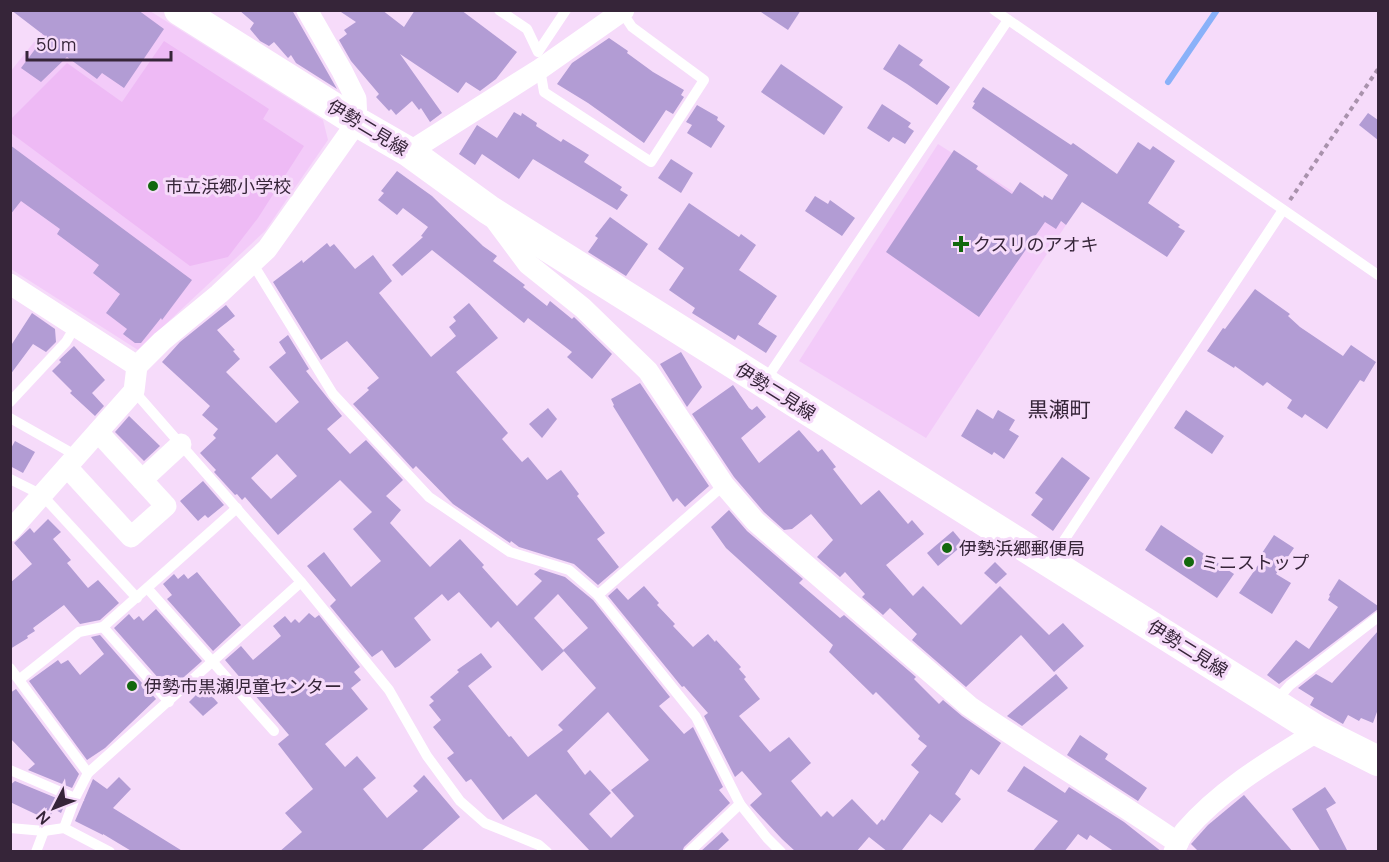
<svg xmlns="http://www.w3.org/2000/svg" width="1389" height="862" font-family="Manrope,'Noto Sans JP',sans-serif">
<style>
.built{fill:#f3cbf9}
.green{fill:#eebaf5}
.lines{fill:none;stroke-linecap:round;stroke-linejoin:round}
.stream{stroke:#89b1f9;stroke-width:6}
.building{fill:#b29cd4;fill-rule:evenodd}
.path{stroke:#a992ac;stroke-width:4;stroke-dasharray:4.5 4.5;stroke-linecap:butt}
.lane{stroke:#fff;stroke-width:10}
.street{stroke:#fff;stroke-width:21}
.secondary{stroke:#fff;stroke-width:30}
.poi-dot{fill:#12680d;stroke:#f6dbfa;stroke-width:2}
.labels{text-anchor:middle;dominant-baseline:central;stroke-width:6;stroke-linejoin:round;paint-order:stroke}
.street-label{font-size:18px;fill:#362539;stroke:#f6dbfa}
.poi-label{font-size:18px;fill:#362539;stroke:#f6dbfa;text-anchor:start}
.quarter-label{font-size:21px;fill:#362539;stroke:#f6dbfa}
</style>
<rect width="100%" height="100%" fill="#f6dbfa"/>
<g class="built">
<polygon points="59,11 150,11 323,120 328,140 265,231 138,350 11,269 10,72"/>
<polygon points="938,144 1066,225 926,438 799,361"/>
</g>
<polygon class="green" points="164,41 269,109 263,119 304,146 258,218 228,257 190,266 11,133 11,119 67,63 122,102"/>
<g class="lines">
<polyline class="stream" points="1168,82 1217,10"/>
</g>
<g class="building">
<polygon points="11,10 138,10 164,29 124,88 102,73 97,79 67,57 41,82 21,68 45,36"/>
<polygon points="239,10 292,10 337,89 296,63 291,55 288,58 274,42 269,46 260,41 250,29 254,23"/>
<polygon points="338,10 382,10 404,27 415,10 461,10 517,52 496,79 480,91 466,82 458,93 400,54 442,113 430,122 421,108 419,110 412,101 396,115 391,109 389,111 376,97 379,94 351,61 339,40 347,34 344,30 356,22"/>
<polygon points="758,10 801,10 788,30"/>
<polygon points="609,38 628,51 627,53 653,72 684,90 681,95 684,97 673,114 666,110 644,143 588,103 557,84 572,63"/>
<polygon points="899,44 923,60 919,65 950,87 937,105 907,84 883,69"/>
<polygon points="781,64 843,107 824,135 761,92"/>
<polygon points="983,87 1071,145 1073,143 1117,174 1138,142 1150,150 1153,146 1175,161 1148,203 1180,225 1178,227 1185,231 1167,257 1082,202 1066,225 1061,221 1056,229 1045,222 979,317 886,252 954,150 978,166 976,169 1012,194 1020,182 1043,198 1044,195 1052,200 1068,175 972,108 975,103 973,102"/>
<polygon points="882,104 911,123 908,127 914,131 905,144 893,137 889,142 867,128"/>
<polygon points="697,105 718,117 717,120 725,126 711,148 687,133 692,125 686,122"/>
<polygon points="514,112 521,116 522,113 537,123 536,126 561,142 563,139 589,155 584,162 622,187 620,190 628,195 617,210 533,159 519,179 482,154 475,165 459,154 477,125 497,138"/>
<polygon points="1368,113 1378,120 1378,140 1359,125"/>
<polygon points="10,145 192,280 162,320 161,318 141,343 135,343 123,334 127,329 106,313 120,294 93,273 99,265 57,234 60,229 21,201 10,215"/>
<polygon points="671,159 693,173 681,193 658,178"/>
<polygon points="397,171 432,196 483,246 497,256 493,261 525,285 523,287 547,306 550,301 572,319 574,317 612,354 592,379 567,357 572,352 528,318 524,323 432,250 402,276 392,265 423,237 421,236 428,227 403,208 397,215 378,200 384,193 381,191"/>
<polygon points="815,196 828,204 830,200 855,218 842,236 805,211"/>
<polygon points="689,203 739,237 741,234 756,245 739,270 777,296 758,324 777,336 766,353 738,335 735,340 692,313 695,308 669,290 684,268 658,249"/>
<polygon points="610,217 648,244 626,276 588,252 598,238 595,236"/>
<polygon points="327,243 330,247 334,244 355,269 373,255 392,281 379,293 431,357 456,336 449,327 456,321 453,317 469,303 498,338 456,372 508,433 502,439 522,462 528,457 547,480 561,470 579,494 577,496 605,533 597,539 619,567 598,585 574,564 519,547 511,541 510,543 453,504 416,466 413,469 353,404 369,390 367,388 379,378 347,341 321,360 273,282 302,260 303,263"/>
<polygon points="1255,289 1290,314 1288,316 1300,327 1343,356 1351,345 1376,362 1364,382 1360,380 1327,429 1305,414 1302,418 1287,408 1292,400 1267,382 1263,386 1235,366 1234,368 1207,351 1223,328 1225,329"/>
<path d="M226,305L235,316L217,330L235,350L233,351L240,359L226,372L276,423L299,402L269,367L286,353L279,342L288,335L309,369L306,371L342,416L327,429L350,454L366,440L403,480L386,496L401,510L390,523L430,567L460,539L484,565L482,567L517,606L542,581L534,574L540,569L565,577L593,600L670,697L659,706L684,734L693,727L723,787L719,790L730,803L684,847L682,852H591L536,794L503,820L471,779L466,782L447,758L454,753L433,727L441,720L429,705L434,701L430,697L459,672L457,670L481,653L492,667L468,686L509,737L511,736L528,757L563,730L558,725L596,688L563,650L588,628L558,594L534,618L564,651L542,671L498,621L491,628L459,592L448,601L442,594L414,618L431,640L399,666L395,668L382,650L372,657L330,606L336,600L307,566L324,552L351,587L381,561L353,529L372,512L340,480L278,535L245,497L242,500L237,494L235,495L214,472L216,470L200,453L216,438L213,435L218,429L202,415L210,406L162,362L180,342ZM277,454L297,476L271,499L251,478ZM608,712L649,760L611,790L634,816L611,838L589,814L611,793L590,770L585,775L567,751Z"/>
<polygon points="32,313 55,329 56,342 46,352 33,344 10,375 10,347"/>
<polygon points="74,346 105,380 92,393 104,406 95,416 70,393 72,391 52,371 61,362 59,360"/>
<polygon points="681,352 702,387 687,407 660,364"/>
<polygon points="640,383 709,486 685,507 677,498 673,502 613,406 614,405 611,399"/>
<polygon points="733,385 749,408 752,410 757,406 766,417 741,438 759,463 799,430 818,452 822,449 836,467 833,469 861,505 879,490 908,524 912,520 924,534 886,565 913,596 923,586 961,625 1000,586 1049,635 1063,623 1084,646 1054,672 1021,635 966,687 912,640 917,634 890,608 883,615 862,597 865,594 845,572 840,577 817,557 833,540 811,514 792,529 784,530 764,512 734,477 692,414"/>
<polygon points="548,408 557,419 542,438 529,424"/>
<polygon points="977,409 993,419 998,410 1015,420 1009,430 1019,436 1004,459 994,452 992,455 961,436"/>
<polygon points="1186,410 1224,436 1212,454 1174,428"/>
<polygon points="129,416 160,446 144,461 115,432"/>
<polygon points="15,441 35,452 23,473 10,466 10,450"/>
<polygon points="1062,457 1090,478 1053,531 1031,515 1043,499 1035,493"/>
<polygon points="203,481 224,505 208,518 205,515 198,521 180,501"/>
<polygon points="729,510 747,531 803,579 799,583 840,618 844,615 916,677 914,679 939,704 943,700 962,716 1001,743 979,775 971,769 955,794 961,799 942,823 930,814 902,850 903,852 888,852 869,837 856,852 796,852 782,839 750,805 762,794 742,771 735,777 704,716 708,713 684,686 682,687 608,596 617,588 628,600 644,586 659,603 657,605 675,624 673,626 693,647 708,634 715,642 716,640 741,667 739,669 746,677 744,679 760,699 739,716 770,752 789,737 811,763 791,781 821,817 827,811 833,817 852,799 877,825 882,819 884,821 919,772 911,765 927,746 918,739 920,736 876,692 873,695 829,652 833,645 726,548 711,527"/>
<polygon points="48,519 61,532 53,539 71,560 67,563 88,588 98,580 119,603 100,620 80,624 64,605 33,628 35,631 27,636 28,638 10,649 10,583 32,564 14,543 30,528 34,533"/>
<polygon points="1161,525 1234,574 1217,598 1145,550"/>
<polygon points="953,531 964,544 938,566 927,553"/>
<polygon points="1274,535 1294,548 1276,574 1291,583 1272,614 1239,593 1265,555 1262,553"/>
<polygon points="995,562 1007,574 996,584 984,573"/>
<polygon points="197,572 241,625 213,651 167,599 172,595 163,584 174,574 178,579 184,574 188,579"/>
<polygon points="1339,579 1378,606 1378,609 1279,684 1267,675 1296,640 1309,649 1338,607 1328,600 1330,596 1329,595"/>
<polygon points="156,609 202,661 175,685 168,689 114,628 129,614 134,620 139,616 143,621"/>
<polygon points="309,613 315,618 319,615 360,667 354,672 361,680 351,688 368,709 325,744 345,767 357,756 376,778 363,789 387,818 418,791 413,786 424,775 460,817 420,852 279,852 302,832 285,813 313,789 278,744 289,735 225,660 241,646 253,660 281,636 273,626 285,616 291,623 295,619 299,623"/>
<polygon points="1378,631 1378,709 1373,723 1361,718 1359,721 1348,715 1343,724 1310,705 1314,698 1298,688 1316,674 1332,683"/>
<polygon points="100,635 156,699 105,748 87,760 29,681 58,660 61,664 68,660 80,675 104,654 91,637"/>
<polygon points="1056,674 1068,688 1022,726 1007,716"/>
<polygon points="204,687 218,703 203,716 189,702"/>
<polygon points="16,689 79,774 72,788 28,770 35,764 10,738 10,693"/>
<polygon points="1080,735 1108,754 1105,759 1147,788 1138,801 1067,755"/>
<polygon points="1024,766 1065,793 1069,787 1124,822 1162,852 1115,852 1090,835 1087,840 1078,834 1064,852 1032,852 1058,821 1007,791"/>
<polygon points="119,777 131,789 113,808 184,852 133,852 103,834 103,835 75,821 93,779 107,789"/>
<polygon points="15,781 66,802 61,813 54,809 48,820 10,802 10,785"/>
<polygon points="1325,787 1336,803 1326,809 1348,852 1321,852 1292,809"/>
<polygon points="1244,795 1293,852 1199,852 1191,844 1208,825"/>
<polygon points="722,832 729,840 716,852 700,852"/>
</g>
<g class="lines">
<polyline class="path" points="1290,200 1378,69"/>
<g class="lane">
<polyline points="499,10 527,29 538,52 566,10"/>
<polyline points="994,10 1378,275"/>
<polyline points="540,69 544,92 651,162 704,80 632,27 622,12"/>
<polyline points="253,264 333,394 429,497 510,552 569,570 598,595 696,717 740,804 767,838 781,852"/>
<polyline points="765,381 1008,20"/>
<polyline points="134,391 301,582 389,690 427,756 460,801 485,823 539,845 547,852"/>
<polyline points="10,402 66,342 76,325"/>
<polyline points="10,418 77,456"/>
<polyline points="10,479 42,495 137,598"/>
<polyline points="1051,560 1283,210"/>
<polyline points="148,589 274,731"/>
<polyline points="598,595 724,485"/>
<polyline points="103,627 169,702"/>
<polyline points="10,668 88,773"/>
<polyline points="20,679 79,632 103,627 237,508"/>
<polyline points="1275,702 1290,685 1378,617"/>
<polyline points="10,770 75,798"/>
<polyline points="10,828 44,831 64,828 110,852"/>
<polyline points="64,828 75,798 88,773 301,582"/>
<polyline points="36,852 44,831"/>
<polyline points="689,852 740,804"/>
</g>
<g class="street">
<polyline points="409,152 540,69 624,10"/>
<path d="M496,221L528,264L583,308L648,371L724,485L755,521L969,706C1038,754 1110,796 1178,843"/>
<polyline points="10,284 137,366"/>
<polyline points="67,467 131,537 166,506 98,432"/>
<polyline points="142,480 181,444"/>
<polyline points="10,531 134,391 137,366 162,341 219,294 267,249 357,122 356,99 342,71 307,10"/>
<path d="M1174,852C1177,845 1180,837 1185,831C1221,789 1271,760 1318,731"/>
</g>
<polyline class="secondary" points="179,10 357,122 409,152 489,210 1318,731 1378,761"/>
</g>
<g class="poi-dot">
<circle cx="153" cy="186" r="6"/>
<path d="M958 235h6v6h6v6h-6v6h-6v-6h-6v-6h6z"/>
<circle cx="947" cy="548" r="6"/>
<circle cx="1189" cy="562" r="6"/>
<circle cx="132" cy="686" r="6"/>
</g>
<g class="labels">
<g class="street-label">
<text transform="translate(368 127) rotate(31)">伊勢二見線</text>
<text transform="translate(776 391) rotate(32)">伊勢二見線</text>
<text transform="translate(1188 648) rotate(32)">伊勢二見線</text>
</g>
<g class="poi-label">
<text x="165" y="186">市立浜郷小学校</text>
<text x="973" y="244">クスリのアオキ</text>
<text x="959" y="548">伊勢浜郷郵便局</text>
<text x="1201" y="562">ミニストップ</text>
<text x="144" y="686">伊勢市黒瀬児童センター</text>
</g>
<g class="quarter-label">
<text x="1059" y="409">黒瀬町</text>
</g>
</g>
<rect width="1389" height="862" fill="none" stroke="#362539" stroke-width="24"/>
<g transform="translate(54 808) rotate(228)" stroke="#f6dbfa" stroke-width="4.5" paint-order="stroke">
<path d="M0-4.5L10 22L0 15L-10 22Z" fill="#362539"/>
<text y="-9" font-size="16" font-weight="bold" text-anchor="middle" fill="#362539">N</text>
</g>
<path d="M27 51v9h144v-9" fill="none" stroke="#362539" stroke-width="3"/>
<text x="36" y="51" font-size="18" fill="#362539" stroke="#f6dbfa" stroke-width="4.5" paint-order="stroke">50 m</text>
</svg>
